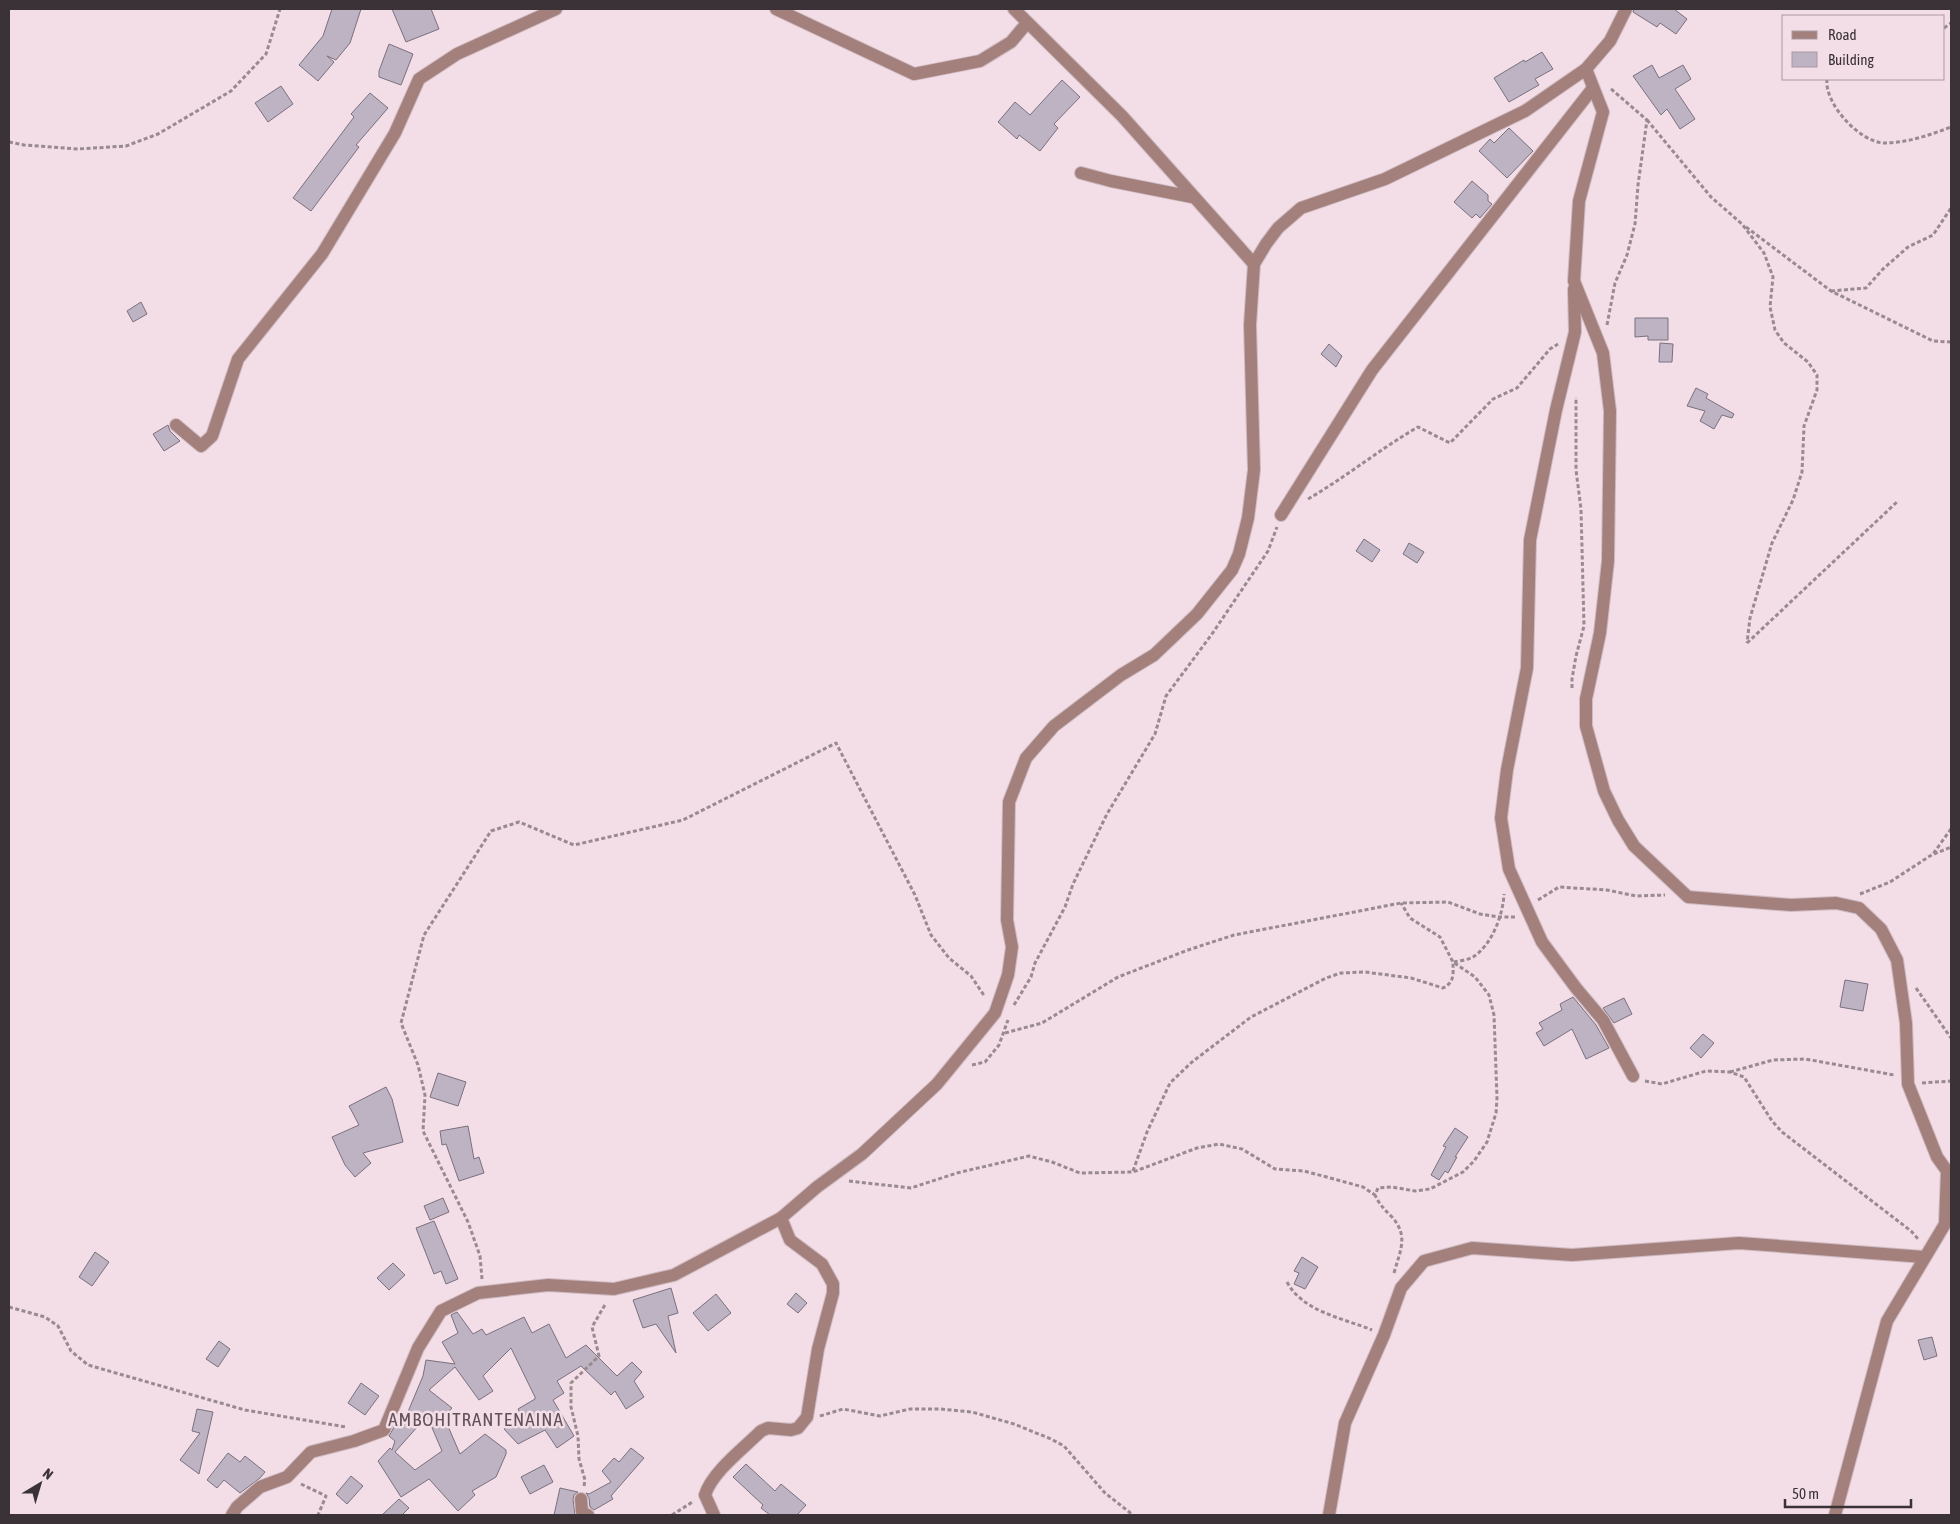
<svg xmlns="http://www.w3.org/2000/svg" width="1960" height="1524" font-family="'Asap Condensed',sans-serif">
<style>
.building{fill:#beb3c3;stroke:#7a707f;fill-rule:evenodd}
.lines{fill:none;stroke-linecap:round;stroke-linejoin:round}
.minor-casing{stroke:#cebbc3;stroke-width:14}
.path{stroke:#998a91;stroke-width:3;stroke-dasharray:4 2.5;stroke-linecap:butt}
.minor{stroke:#a4807c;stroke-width:12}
.labels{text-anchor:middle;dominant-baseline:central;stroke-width:5;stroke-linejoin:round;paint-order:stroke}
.neighbourhood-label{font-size:19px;letter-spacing:1px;fill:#635158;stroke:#f3dde6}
</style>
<rect width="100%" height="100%" fill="#f3dde6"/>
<g class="building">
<polygon points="332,9 361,9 350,43 336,60 327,56 334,62 318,81 299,65 323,36"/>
<polygon points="392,9 431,9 439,29 406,42"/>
<polygon points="1634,9 1674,9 1687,19 1676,34 1660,23 1657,27 1633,12"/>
<polygon points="389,44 413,54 401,85 379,77 379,71"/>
<polygon points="1542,52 1553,69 1535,79 1539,85 1509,102 1494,78 1524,60 1525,62"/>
<polygon points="1652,65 1659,78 1683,65 1691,79 1675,89 1695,119 1680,129 1667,109 1661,115 1633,76"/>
<polygon points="1062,80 1080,97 1054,124 1058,128 1040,151 1019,135 1017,139 998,122 1015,102 1030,115"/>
<polygon points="281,86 293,104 268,122 255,103"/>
<polygon points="370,93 388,108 356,145 359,147 311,211 293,198 354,117 351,114"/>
<polygon points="1509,128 1533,151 1507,178 1479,151 1490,139 1494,143"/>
<polygon points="1472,181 1488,195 1488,201 1492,204 1480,218 1476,214 1472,218 1454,202"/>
<polygon points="141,302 147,314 133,322 127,311"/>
<polygon points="1635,318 1668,318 1668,340 1648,340 1648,336 1635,337"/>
<polygon points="1660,343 1673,344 1672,362 1659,362"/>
<polygon points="1329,344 1342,356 1336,367 1321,354"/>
<polygon points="1696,388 1708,394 1706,398 1734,414 1732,418 1722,415 1714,429 1700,421 1705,411 1687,406"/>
<polygon points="168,425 170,431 180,441 164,451 153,434"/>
<polygon points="1364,539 1380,550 1372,562 1356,551"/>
<polygon points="1409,543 1424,552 1417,563 1403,554"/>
<polygon points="1845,980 1868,984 1863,1011 1840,1007"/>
<polygon points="1573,997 1596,1025 1609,1048 1586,1059 1572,1029 1544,1046 1536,1033 1543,1029 1539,1023 1562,1010 1560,1004"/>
<polygon points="1624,998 1632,1014 1614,1023 1603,1008"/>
<polygon points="1703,1034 1714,1043 1701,1058 1690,1048"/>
<polygon points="438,1073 466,1082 458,1106 430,1097"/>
<polygon points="386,1087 392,1099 403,1142 363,1153 371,1163 355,1177 345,1165 332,1137 359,1125 349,1106"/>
<polygon points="468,1126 474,1159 479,1157 484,1173 459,1181 446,1144 442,1145 440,1131"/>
<polygon points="1455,1128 1468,1137 1455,1157 1457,1157 1448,1173 1445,1171 1439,1180 1431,1175 1446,1147 1443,1146"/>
<polygon points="443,1198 449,1212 430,1220 424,1206"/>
<polygon points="434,1221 458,1279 446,1284 441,1271 434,1274 416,1228"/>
<polygon points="95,1252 109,1262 92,1286 79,1277"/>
<polygon points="1302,1257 1318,1267 1305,1289 1294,1284 1299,1273 1294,1271"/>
<polygon points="393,1263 405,1275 389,1290 377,1278"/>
<polygon points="671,1288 678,1313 668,1316 676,1353 656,1324 643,1328 633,1300"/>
<polygon points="796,1293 807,1303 798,1313 787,1304"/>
<polygon points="716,1294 731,1313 708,1331 693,1313"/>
<path d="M457,1312L473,1334L482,1329L486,1335L524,1317L532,1333L549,1324L566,1358L586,1345L617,1376L632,1362L642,1372L634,1381L644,1397L626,1409L615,1391L611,1395L581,1366L557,1381L564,1393L553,1400L574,1436L557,1448L545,1430L518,1444L504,1429L523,1419L518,1409L535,1399V1397L511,1348L483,1376L493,1391L479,1400L455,1367L429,1390L452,1408L444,1417L460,1454L485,1434L506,1450V1454L496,1477L472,1491L475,1495L458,1511L429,1479L401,1497L378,1461L390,1448L392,1450L395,1441L389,1436L397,1422L402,1426L423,1376L426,1360L455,1364L442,1342L458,1333L451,1315ZM427,1416L442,1451L415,1470L395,1452Z"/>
<polygon points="1932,1337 1937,1356 1924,1360 1918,1340"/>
<polygon points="219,1341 230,1349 218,1367 206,1359"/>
<polygon points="361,1383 379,1396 365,1415 348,1403"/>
<polygon points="197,1409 213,1412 199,1474 180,1460 200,1433 192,1431"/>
<polygon points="631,1448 644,1458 611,1496 613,1499 594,1510 590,1507 589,1498 586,1493 589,1494 611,1482 602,1471 614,1458 619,1462"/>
<polygon points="228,1453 240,1462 245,1456 265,1472 260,1478 240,1493 224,1480 217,1488 207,1480"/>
<polygon points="746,1464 775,1491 781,1484 806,1505 797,1515 770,1515 761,1508 763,1505 733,1477"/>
<polygon points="544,1465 553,1482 530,1494 521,1477"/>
<polygon points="351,1476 363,1486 347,1504 336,1494"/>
<polygon points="560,1488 578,1492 574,1495 573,1499 575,1515 554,1515"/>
<polygon points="399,1499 409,1508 402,1515 382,1515"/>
</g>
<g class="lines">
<g class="minor-casing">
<g id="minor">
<polyline points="776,9 914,74 980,61 1011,42 1027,23"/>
<polyline points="1014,9 1122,116 1254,264"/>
<polyline points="1586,69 1603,112 1579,201 1574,281 1603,353 1610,411 1608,561 1600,633 1586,699 1586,726 1604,791 1618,820 1634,846 1688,897 1791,905 1836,903 1859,908 1881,929 1897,960 1906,1023 1908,1084 1937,1157 1947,1171 1945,1224 1887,1321 1835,1515"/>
<polyline points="1081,173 1111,181 1192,197"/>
<polyline points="1574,289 1575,332 1556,410 1530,540 1527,668 1507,770 1501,818 1509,869 1542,942 1576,988 1603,1020 1633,1076"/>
<polyline points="176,425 201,446 212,436 238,359 322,254 395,133 419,79 457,54 556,9"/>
<polyline points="1281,515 1372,370 1593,88"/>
<polyline points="581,1499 582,1512 588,1515"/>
<polyline points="232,1515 237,1507 260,1487 287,1477 311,1452 354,1441 384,1430 418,1348 441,1311 478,1293 548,1285 614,1289 674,1275 781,1218 817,1187 862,1154 937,1084 995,1013 1008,975 1012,947 1007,920 1009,802 1026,758 1054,726 1121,675 1154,655 1197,614 1232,570 1239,554 1248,518 1254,470 1250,325 1254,264 1266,244 1278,228 1301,208 1385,179 1525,111 1586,69 1610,41 1626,9"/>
<path d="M714,1515L705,1495C712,1472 744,1448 761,1431L768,1428L791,1430L798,1428L807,1417L818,1349L833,1293V1284L822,1264L790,1240L781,1218"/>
<polyline points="1329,1515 1345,1423 1384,1335 1401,1288 1424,1261 1472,1248 1572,1255 1739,1243 1924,1257"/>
</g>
</g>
<g class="path">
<polyline points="1944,28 1951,23"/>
<path d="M1827,79C1824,103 1859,142 1884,143C1907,143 1930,135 1951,127"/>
<polyline points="1647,120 1711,197 1742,224 1764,253 1773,277 1770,307 1775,330 1784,343 1808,362 1817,375 1817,390 1804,426 1802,472 1793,500 1772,543 1750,618 1747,643"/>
<polyline points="9,142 24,145 78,149 126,146 158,134 231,91 266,54 280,9"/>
<polyline points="1746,227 1831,291 1933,341 1951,342"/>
<polyline points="1831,291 1866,288 1883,269 1908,247 1933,235 1951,208"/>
<polyline points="1607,325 1615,283 1627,255 1635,224 1638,185 1647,120 1610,88"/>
<path d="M1308,499C1346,477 1380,449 1418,427L1450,443L1493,399L1517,388L1550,349L1558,344"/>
<polyline points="1747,643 1898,501"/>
<polyline points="1572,688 1572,679 1576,656 1584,626 1581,509 1576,470 1576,397"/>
<polyline points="1934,854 1951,847"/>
<polyline points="1860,894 1890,882 1933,854 1951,829"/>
<polyline points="1538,900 1559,887 1607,890 1636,896 1665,895"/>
<polyline points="1916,988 1951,1038"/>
<polyline points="1014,1005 1031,977 1035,963 1065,907 1073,884 1107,814 1155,734 1166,696 1212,634 1268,551 1277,527"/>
<polyline points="1005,1033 1042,1023 1118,977 1188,950 1234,935 1401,903 1448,902 1480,914 1499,917 1515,917"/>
<polyline points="972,1065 985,1062 999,1045 1008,1020"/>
<polyline points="1730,1072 1773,1060 1805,1059 1894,1075"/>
<polyline points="1645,1081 1662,1084 1706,1071 1730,1072 1744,1077 1772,1121 1782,1132 1911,1231 1919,1240"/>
<polyline points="1922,1083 1951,1081"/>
<path d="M1133,1171L1147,1132L1170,1083L1192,1062L1251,1017L1326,978L1341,973L1365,972L1411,978L1443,988C1455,982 1453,974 1453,962C1459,961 1467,960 1473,957C1492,945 1503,915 1504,894"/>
<polyline points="849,1181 911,1188 957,1173 1029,1156 1052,1162 1080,1173 1133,1172 1197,1148 1219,1144 1242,1149 1275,1169 1304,1171 1334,1179 1363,1187 1375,1195"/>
<path d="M1394,1273C1400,1251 1409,1236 1392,1217C1385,1210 1379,1204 1375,1195L1378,1188L1392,1187L1415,1191L1430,1189L1463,1172L1474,1161L1487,1142L1496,1113L1497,1098L1494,1015L1489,995L1475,977L1453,962L1440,937L1410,918L1401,903"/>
<polyline points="482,1279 480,1256 468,1222 423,1131 425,1095 418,1065 401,1023 424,935 491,831 519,822 574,845 683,820 836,743 915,895 931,935 949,958 971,976 985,997"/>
<path d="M1287,1282C1303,1312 1343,1318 1372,1330"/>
<polyline points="9,1307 45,1317 58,1326 71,1351 88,1365 245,1410 346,1427"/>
<polyline points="820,1416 843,1409 880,1416 910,1409 940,1409 972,1412 1014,1424 1051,1439 1064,1446 1105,1493 1133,1515"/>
<polyline points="301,1484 326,1496 318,1515"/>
<polyline points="584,1486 585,1480 579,1459 578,1436 571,1407 571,1383 599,1356 592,1327 606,1303"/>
<polyline points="672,1515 694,1501"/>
</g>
<use href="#minor" class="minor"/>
</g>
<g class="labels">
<g class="neighbourhood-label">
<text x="476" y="1419">AMBOHITRANTENAINA</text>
</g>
</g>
<rect width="1960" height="1524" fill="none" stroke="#3a3236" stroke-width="20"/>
<rect x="1782" y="15" width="162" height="65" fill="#f3dde6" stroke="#a999a0"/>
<rect x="1792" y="31" width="25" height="8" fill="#a4807c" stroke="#a999a0"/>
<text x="1828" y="40" font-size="15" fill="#3a3236">Road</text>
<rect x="1792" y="52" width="25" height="15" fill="#beb3c3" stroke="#a999a0"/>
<text x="1828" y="65" font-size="15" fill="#3a3236">Building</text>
<g transform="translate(40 1484) rotate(38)" stroke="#f3dde6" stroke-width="4" paint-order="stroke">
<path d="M0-4L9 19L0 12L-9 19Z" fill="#3a3236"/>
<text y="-8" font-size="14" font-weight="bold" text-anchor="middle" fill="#3a3236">N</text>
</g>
<path d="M1785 1499v8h126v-8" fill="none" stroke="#3a3236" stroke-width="2.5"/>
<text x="1792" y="1499" font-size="15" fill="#3a3236" stroke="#f3dde6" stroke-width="4" paint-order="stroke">50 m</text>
</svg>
